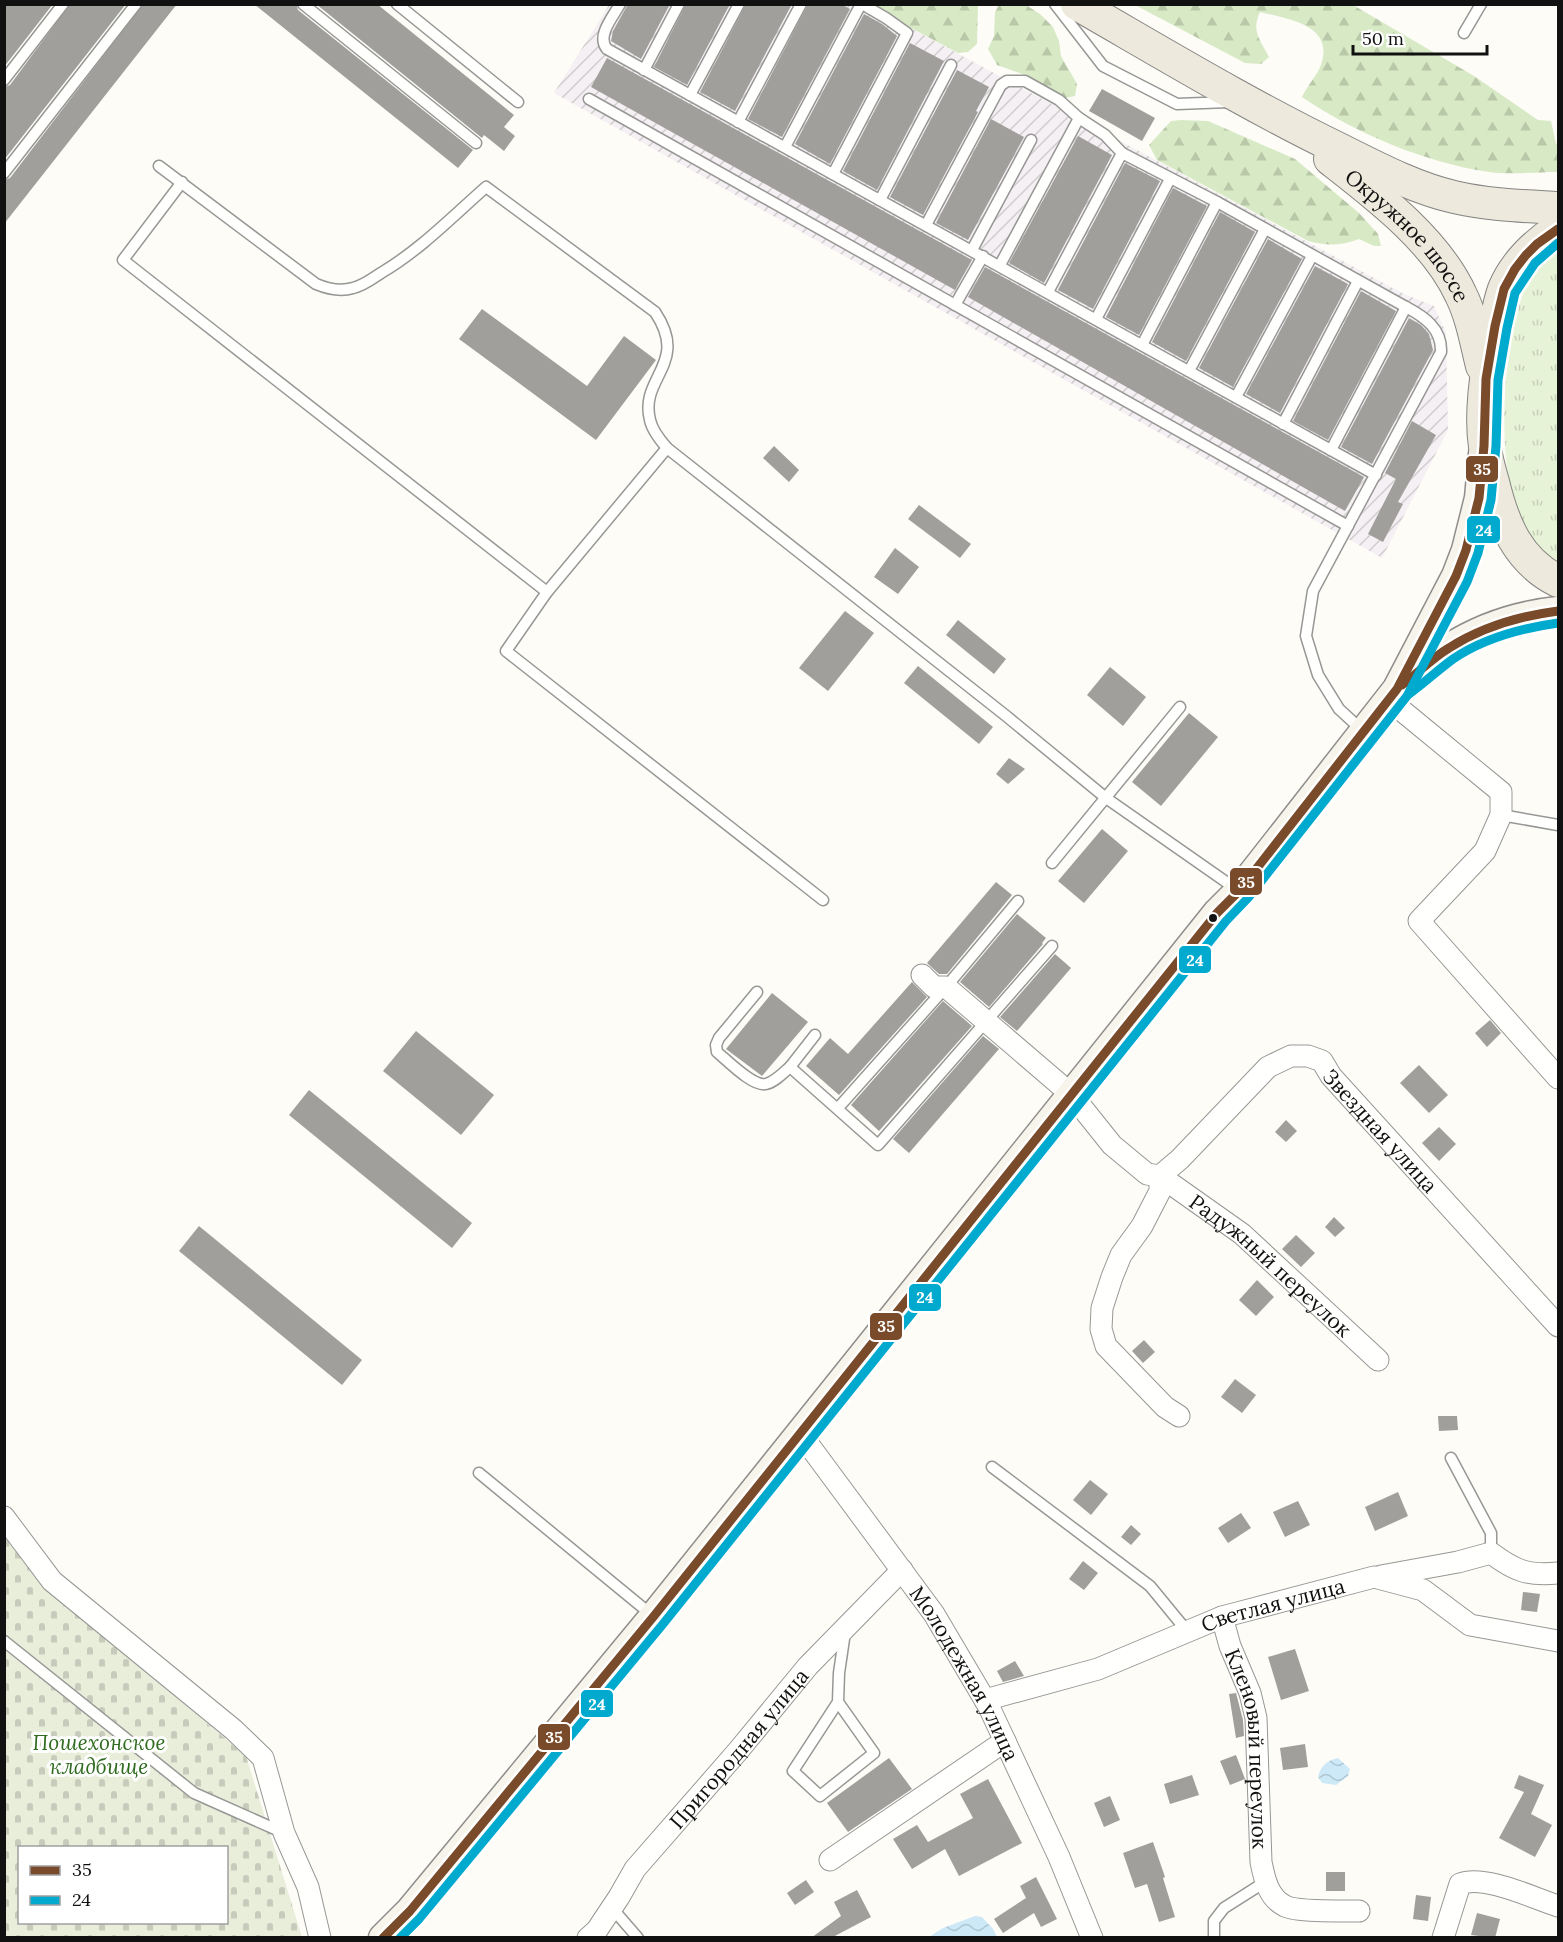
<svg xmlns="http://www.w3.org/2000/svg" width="1563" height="1942" font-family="Lora,serif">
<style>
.industrial{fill:url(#industrial-furrows)}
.grass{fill:url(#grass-tufts)}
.forest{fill:url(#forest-firs)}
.cemetery{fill:url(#cemetery-stones);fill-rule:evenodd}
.water{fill:url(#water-waves)}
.building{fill:#a19f9c}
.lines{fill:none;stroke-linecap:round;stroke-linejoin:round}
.lane-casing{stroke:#979795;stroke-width:13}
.street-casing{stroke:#979795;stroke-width:23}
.secondary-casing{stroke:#8e8d8b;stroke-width:31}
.primary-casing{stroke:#858482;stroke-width:34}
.lane{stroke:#fffffe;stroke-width:10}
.street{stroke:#fffffe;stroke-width:21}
.secondary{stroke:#f6f4eb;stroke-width:28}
.primary{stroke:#ede9dc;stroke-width:32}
.bus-1-casing{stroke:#fff;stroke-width:14}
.bus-2-casing{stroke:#fff;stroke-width:14}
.bus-1{stroke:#7a4b2a;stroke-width:9}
.bus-2{stroke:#00a9ce;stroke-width:9}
.bus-dot{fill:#111;stroke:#fff;stroke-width:2}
.labels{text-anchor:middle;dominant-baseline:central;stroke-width:6;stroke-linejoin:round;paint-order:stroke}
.street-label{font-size:21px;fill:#111;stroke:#fff}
.park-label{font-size:21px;font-style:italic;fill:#2f6b1f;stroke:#fff}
.line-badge{stroke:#fff;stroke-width:2}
.badge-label{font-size:16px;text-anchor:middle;font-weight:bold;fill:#fff}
</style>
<defs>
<pattern id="industrial-furrows" width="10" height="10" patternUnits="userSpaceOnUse" patternTransform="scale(1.5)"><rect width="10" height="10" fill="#f5f0f3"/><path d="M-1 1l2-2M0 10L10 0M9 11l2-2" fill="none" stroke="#d1cdcf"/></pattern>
<pattern id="grass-tufts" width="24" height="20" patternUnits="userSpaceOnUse" patternTransform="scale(1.5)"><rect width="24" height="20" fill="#e7f3d7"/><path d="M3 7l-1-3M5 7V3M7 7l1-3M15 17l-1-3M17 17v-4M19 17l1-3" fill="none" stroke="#c5cfb8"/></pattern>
<pattern id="forest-firs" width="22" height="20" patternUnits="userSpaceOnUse" patternTransform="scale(1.5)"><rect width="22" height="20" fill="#d8eac5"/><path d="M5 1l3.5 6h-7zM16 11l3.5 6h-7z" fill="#b8c8a8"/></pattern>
<pattern id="cemetery-stones" width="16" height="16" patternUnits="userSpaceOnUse" patternTransform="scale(1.5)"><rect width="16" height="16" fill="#e9eedb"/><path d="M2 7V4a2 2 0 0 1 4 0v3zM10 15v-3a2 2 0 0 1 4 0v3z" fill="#c7cbbb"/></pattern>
<pattern id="water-waves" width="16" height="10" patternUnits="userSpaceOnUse" patternTransform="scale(1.5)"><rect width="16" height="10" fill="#cde8f7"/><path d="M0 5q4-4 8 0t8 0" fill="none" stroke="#afc6d3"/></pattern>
</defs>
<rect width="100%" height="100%" fill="#fdfcf7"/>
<polygon class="industrial" points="609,5 868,5 1404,294 1434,306 1446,333 1448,430 1382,558 554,93"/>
<path class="grass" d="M1558,248V564C1542,551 1529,539 1520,519C1495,466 1502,340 1526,286C1533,271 1545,258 1558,248Z"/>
<g class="forest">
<polygon points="868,5 978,5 977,44 968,52 958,53"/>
<polygon points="999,5 1026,5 1040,14 1053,27 1059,41 1061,56 1077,84 1075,96 1065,98 1028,76 997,65 988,49 994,36 995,12"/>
<path d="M1135,5H1353L1474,76L1538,120L1551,121L1556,144L1558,143V172C1536,172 1512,175 1489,172C1426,163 1355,133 1302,97C1307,86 1318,74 1321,65C1335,25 1288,19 1260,12C1251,31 1260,40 1269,57L1261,64L1245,63Z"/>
<path d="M1181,120L1208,121L1295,159L1359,213L1378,234L1381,246H1374L1359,239C1340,246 1327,246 1308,241L1157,160L1149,145L1171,121Z"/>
</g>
<path class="cemetery" d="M4,1535L44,1587L246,1756L302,1937H5ZM20,1848H226V1922H20Z"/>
<g class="water">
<path d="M1338,1758L1350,1769L1348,1776L1336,1785L1322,1783L1318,1777C1320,1767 1327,1760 1338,1758Z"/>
<polygon points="975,1916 982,1917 993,1929 997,1937 929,1937 943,1928"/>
</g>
<g class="building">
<polygon points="4,4 53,4 4,67"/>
<polygon points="70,4 126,4 4,160 4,87 10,85"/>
<polygon points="143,4 177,4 4,224 4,180 10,178"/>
<polygon points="254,4 296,4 298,10 473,150 458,168"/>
<polygon points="316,4 377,4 514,115 504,127 515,136 504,151 484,135 482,138"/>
<polygon points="628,4 670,4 641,59 611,41 613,31"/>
<polygon points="686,4 730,4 687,85 654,67"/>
<polygon points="746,4 792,4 735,111 700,92"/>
<polygon points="808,4 841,4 850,9 782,137 748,119"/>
<polygon points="864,14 882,24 897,36 830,164 795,144"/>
<polygon points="910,43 944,61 877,190 843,171"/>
<polygon points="607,58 972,260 955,290 591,87"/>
<polygon points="957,70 989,87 976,111 978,112 923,215 890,197"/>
<polygon points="1102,89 1155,118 1142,141 1089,111"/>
<polygon points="991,119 1024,137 968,240 936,223"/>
<polygon points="1078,136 1112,155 1044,283 1009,263"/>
<polygon points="1125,163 1160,181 1093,309 1058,290"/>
<polygon points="1173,188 1207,206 1139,335 1106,317"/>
<polygon points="1220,212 1255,232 1186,361 1152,342"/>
<polygon points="1268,239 1302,259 1233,387 1199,368"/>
<polygon points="1315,266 1348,284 1280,413 1246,394"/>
<polygon points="985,267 1364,477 1345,511 968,297"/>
<polygon points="1361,291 1396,311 1328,440 1293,421"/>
<polygon points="482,309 587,386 624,336 656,360 596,440 459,339"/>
<polygon points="1409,318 1421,325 1429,334 1433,350 1372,464 1341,447"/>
<polygon points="1412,421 1436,435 1398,502 1403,504 1383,542 1368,534 1396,479 1385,473"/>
<polygon points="774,446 799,470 789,482 763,458"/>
<polygon points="919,505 971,544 960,558 908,519"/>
<polygon points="895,548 919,567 898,594 874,577"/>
<polygon points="845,611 874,633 828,691 799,668"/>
<polygon points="958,620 1006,659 994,674 946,635"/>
<polygon points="918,666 993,727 979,744 904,683"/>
<polygon points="1110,667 1146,697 1123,726 1087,695"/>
<polygon points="1189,713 1218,737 1161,806 1132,782"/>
<polygon points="1009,758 1025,769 1008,784 996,774"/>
<polygon points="1102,829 1128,851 1084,903 1058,881"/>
<polygon points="996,882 1012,895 947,974 939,974 927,963"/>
<polygon points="1017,914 1046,938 1042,943 1043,944 989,1007 960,982"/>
<polygon points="1055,954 1071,968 1017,1031 1000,1017"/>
<polygon points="912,982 927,997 839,1095 806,1066 830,1038 848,1054"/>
<polygon points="772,993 808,1022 762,1076 726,1049"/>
<polygon points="943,1001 972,1026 879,1131 851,1105"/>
<polygon points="1490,1020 1501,1033 1487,1047 1475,1033"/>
<polygon points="416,1031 494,1095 461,1135 383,1071"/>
<polygon points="983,1036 999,1049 909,1153 893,1139"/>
<polygon points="1419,1065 1448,1095 1429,1113 1400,1083"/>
<polygon points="309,1090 472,1223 452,1248 289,1115"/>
<polygon points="1286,1120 1297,1131 1286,1142 1275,1132"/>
<polygon points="1439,1127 1456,1144 1439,1161 1422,1143"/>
<polygon points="1334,1217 1345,1228 1335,1237 1325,1227"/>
<polygon points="199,1226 362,1360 342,1385 179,1251"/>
<polygon points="1296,1235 1315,1253 1301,1267 1282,1249"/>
<polygon points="1257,1280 1274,1297 1256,1316 1239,1300"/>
<polygon points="1144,1340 1155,1352 1143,1363 1132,1351"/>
<polygon points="1235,1379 1256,1395 1242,1413 1221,1397"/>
<polygon points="1438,1416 1457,1416 1458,1430 1439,1431"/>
<polygon points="1090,1480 1108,1494 1091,1515 1073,1500"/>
<polygon points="1398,1492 1408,1516 1375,1531 1365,1507"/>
<polygon points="1298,1501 1310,1525 1285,1537 1273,1512"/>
<polygon points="1241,1513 1251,1528 1228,1543 1218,1528"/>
<polygon points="1131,1525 1141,1534 1131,1545 1121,1537"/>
<polygon points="1083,1561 1098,1573 1084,1590 1069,1579"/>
<polygon points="1523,1592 1540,1594 1537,1612 1521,1610"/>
<polygon points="1295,1649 1309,1691 1281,1700 1268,1657"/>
<polygon points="1015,1661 1024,1676 1003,1682 997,1671"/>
<polygon points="1236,1693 1243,1720 1244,1736 1236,1738 1229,1694"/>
<polygon points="1305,1744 1308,1767 1283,1770 1280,1748"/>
<polygon points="1236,1755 1245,1779 1230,1785 1220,1761"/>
<polygon points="889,1758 912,1789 848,1832 827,1803"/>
<polygon points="1192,1775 1199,1795 1170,1804 1164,1784"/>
<polygon points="1519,1775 1544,1785 1531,1814 1552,1825 1535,1857 1499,1838 1524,1792 1514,1788"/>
<polygon points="988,1779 1022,1843 959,1876 945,1849 912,1869 893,1839 917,1825 928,1842 973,1818 960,1794"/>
<polygon points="1110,1796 1120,1820 1104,1827 1094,1803"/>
<polygon points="1153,1842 1165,1877 1163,1878 1175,1917 1159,1922 1147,1884 1135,1888 1123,1853"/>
<rect x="1326" y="1872" width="19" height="19"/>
<polygon points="1036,1877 1057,1919 1041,1927 1034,1913 1003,1933 994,1919 1026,1898 1020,1886"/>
<polygon points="806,1880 814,1892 795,1905 787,1893"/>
<polygon points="857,1890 871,1917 831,1938 811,1938 841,1916 834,1902"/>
<polygon points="1416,1895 1431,1897 1428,1921 1413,1919"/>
<polygon points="1477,1913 1500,1919 1495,1938 1471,1935"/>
</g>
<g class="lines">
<g class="lane-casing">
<g id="lane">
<polyline points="303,4 476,143"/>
<polyline points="397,4 518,102"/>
<path d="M620,4C613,17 596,36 607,49L1376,475"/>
<polyline points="1055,4 1103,66 1177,104 1229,102"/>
<polyline points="1464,33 1481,4"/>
<polyline points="644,70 679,4"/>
<polyline points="4,80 63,4"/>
<polyline points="690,95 739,4"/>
<polyline points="589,99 1348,526"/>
<polyline points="738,122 801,4"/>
<polyline points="785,147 861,4"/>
<path d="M159,166L316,284C328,289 340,292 353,288C363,286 372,279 381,273C420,250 452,217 486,187L655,312C690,364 639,377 650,420C652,430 660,440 667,448"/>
<polyline points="4,173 136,4"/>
<polyline points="833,174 907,33 886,18 862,4"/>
<polyline points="182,182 123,260 547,592"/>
<polyline points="880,200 951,65"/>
<path d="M926,225L1001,85L1007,81H1025L1059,100L1079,118L1105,135L1122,153L1217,202L1406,307C1425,317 1442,329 1441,352L1313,591L1306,636L1318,675L1339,709L1364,732"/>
<polyline points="972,250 1031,140"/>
<polyline points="1000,265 1079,118"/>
<polyline points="1048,292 1122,153"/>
<polyline points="955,305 983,256"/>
<polyline points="1096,319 1170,179"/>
<polyline points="1142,345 1217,202"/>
<polyline points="1189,371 1265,229"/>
<polyline points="1236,397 1312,256"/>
<polyline points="1283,424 1358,281"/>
<polyline points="1331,450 1406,307"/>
<polyline points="1501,815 1558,825"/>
<polyline points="1052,863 1180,707"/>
<polyline points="823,900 506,651 547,592 667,448 1005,715 1106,798 1239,891"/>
<path d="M757,992L719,1038L716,1045L717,1052C728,1061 753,1087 766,1084C775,1082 783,1073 790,1067L878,1145L1052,946"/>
<polyline points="790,1067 815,1035"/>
<polyline points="838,1108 946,987 1018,901"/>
<polyline points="1451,1458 1491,1533 1491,1553"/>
<polyline points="992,1467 1150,1586 1187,1631"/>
<polyline points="479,1473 653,1616"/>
<polyline points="4,1641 194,1793 284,1833"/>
<polyline points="838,1702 793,1771 820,1796 874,1753 838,1702 839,1673 845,1632"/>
<polyline points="612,1908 638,1938"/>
<polyline points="1214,1938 1214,1921 1224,1908 1265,1882"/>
</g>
</g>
<g class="street-casing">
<g id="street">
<polyline points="1389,700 1501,792 1501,815 1485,851 1419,921 1558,1078"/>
<path id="s1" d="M922,975L934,987H946L1072,1095L1112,1145L1147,1174L1160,1176L1242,1234L1378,1360"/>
<path id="s2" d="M1160,1176L1180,1159L1268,1067L1291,1056H1308L1322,1061L1331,1076L1558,1326"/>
<polyline points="1160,1176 1160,1191 1142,1226 1121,1255 1112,1277 1102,1308 1101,1329 1106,1346 1165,1407 1179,1416"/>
<path id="s3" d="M800,1433L934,1614L989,1707L1059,1857L1092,1938"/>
<polyline points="4,1517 52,1581 234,1730 263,1758 284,1833 308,1887 320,1938"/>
<path d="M1381,1576L1458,1562L1491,1553C1515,1571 1528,1576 1558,1573"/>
<path id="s4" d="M1222,1617L1230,1646L1250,1693L1256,1718L1261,1862C1264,1877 1268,1898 1285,1906C1297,1912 1344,1911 1359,1911"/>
<path id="s5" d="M985,1700L1098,1669L1222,1617L1374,1577L1423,1590L1470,1625L1558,1641"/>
<polyline points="830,1860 1005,1741"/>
<path id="s6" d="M588,1938L597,1930L619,1897L635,1869L738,1751L808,1666L902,1570"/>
<path d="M1443,1938L1460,1884C1484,1874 1533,1898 1558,1906"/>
</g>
</g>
<g class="secondary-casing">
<g id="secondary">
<path d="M1405,683C1420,671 1434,658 1449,648C1482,627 1520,615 1558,611"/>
<polyline points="383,1938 410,1911 654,1616 1217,913 1239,891 1397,689 1456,576 1466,550 1479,498 1483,454"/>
</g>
</g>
<g class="primary-casing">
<g id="primary">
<path d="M1077,4C1164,54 1250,106 1341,150C1377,168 1415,188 1454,197C1488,205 1524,206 1558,208"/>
<path id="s7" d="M1330,159C1376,195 1436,240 1461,295C1472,317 1476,342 1482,366"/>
<path d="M1558,229C1535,244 1515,263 1504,289C1498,306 1495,325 1492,342C1486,375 1480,414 1485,447C1486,459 1490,471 1493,482C1503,524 1518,561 1558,581"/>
</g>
</g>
<use href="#lane" class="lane"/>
<use href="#street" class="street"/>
<use href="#secondary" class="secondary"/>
<use href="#primary" class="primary"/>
<g class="bus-1-casing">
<g id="bus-1">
<path d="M1402,685C1418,673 1432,658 1449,648C1482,627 1520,616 1558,611"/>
<polyline points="383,1938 410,1911 654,1616 1217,913 1239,891 1397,689 1456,576 1466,550 1479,498 1484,446 1486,379 1495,326 1504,289 1515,269 1526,255 1537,244 1558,229"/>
</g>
</g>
<g class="bus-2-casing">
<g id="bus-2">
<path d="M1409,694C1424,683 1438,670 1453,659C1484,638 1522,628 1558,623"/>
<polyline points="400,1938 419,1919 663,1624 1226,921 1248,898 1407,696 1467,582 1478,553 1491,500 1496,446 1498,380 1507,328 1515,293 1535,263 1558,243"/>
</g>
</g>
<use href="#bus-1" class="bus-1"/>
<use href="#bus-2" class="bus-2"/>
</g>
<circle class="bus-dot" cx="1213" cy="918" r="5"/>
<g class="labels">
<g class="street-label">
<text stroke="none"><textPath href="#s7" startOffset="110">Окружное шоссе</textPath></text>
<text stroke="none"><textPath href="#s2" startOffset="302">Звездная улица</textPath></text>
<text stroke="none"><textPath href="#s1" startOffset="460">Радужный переулок</textPath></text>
<text stroke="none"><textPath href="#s5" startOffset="304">Светлая улица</textPath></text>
<text stroke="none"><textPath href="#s3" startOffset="292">Молодежная улица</textPath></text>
<text stroke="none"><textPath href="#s6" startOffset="243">Пригородная улица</textPath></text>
<text stroke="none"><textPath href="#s4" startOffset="136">Кленовый переулок</textPath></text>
</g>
<g class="park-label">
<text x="99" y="1742">Пошехонское<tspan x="99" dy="24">кладбище</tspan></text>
</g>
</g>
<g class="line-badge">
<rect x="1465" y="455" width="34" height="28" rx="6" fill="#7a4b2a"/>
<rect x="1466" y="515" width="35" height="29" rx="6" fill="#00a9ce"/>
<rect x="1229" y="867" width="34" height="29" rx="6" fill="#7a4b2a"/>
<rect x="1178" y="945" width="34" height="29" rx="6" fill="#00a9ce"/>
<rect x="908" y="1283" width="34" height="29" rx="6" fill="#00a9ce"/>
<rect x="869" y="1312" width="34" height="29" rx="6" fill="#7a4b2a"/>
<rect x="580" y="1689" width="34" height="29" rx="6" fill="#00a9ce"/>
<rect x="537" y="1723" width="34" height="28" rx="6" fill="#7a4b2a"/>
</g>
<g class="badge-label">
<text x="1482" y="475">35</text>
<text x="1484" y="536">24</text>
<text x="1246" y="888">35</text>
<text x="1195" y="966">24</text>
<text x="925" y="1303">24</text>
<text x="886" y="1332">35</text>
<text x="597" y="1710">24</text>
<text x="554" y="1743">35</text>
</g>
<rect width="1563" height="1942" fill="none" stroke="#111111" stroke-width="12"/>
<rect x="18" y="1846" width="210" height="78" fill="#ffffff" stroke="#a0a0a0" stroke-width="1.5"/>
<rect x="30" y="1866" width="30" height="9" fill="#7a4b2a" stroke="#a0a0a0" stroke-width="1.5"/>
<text x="72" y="1876" font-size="18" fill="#111111">35</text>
<rect x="30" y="1896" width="30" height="9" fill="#00a9ce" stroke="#a0a0a0" stroke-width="1.5"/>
<text x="72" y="1906" font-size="18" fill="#111111">24</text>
<path d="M1353 45v9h134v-9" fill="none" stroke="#111111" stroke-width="3"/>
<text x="1362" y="45" font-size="18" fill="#111111" stroke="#ffffff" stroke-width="4.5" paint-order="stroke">50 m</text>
</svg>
